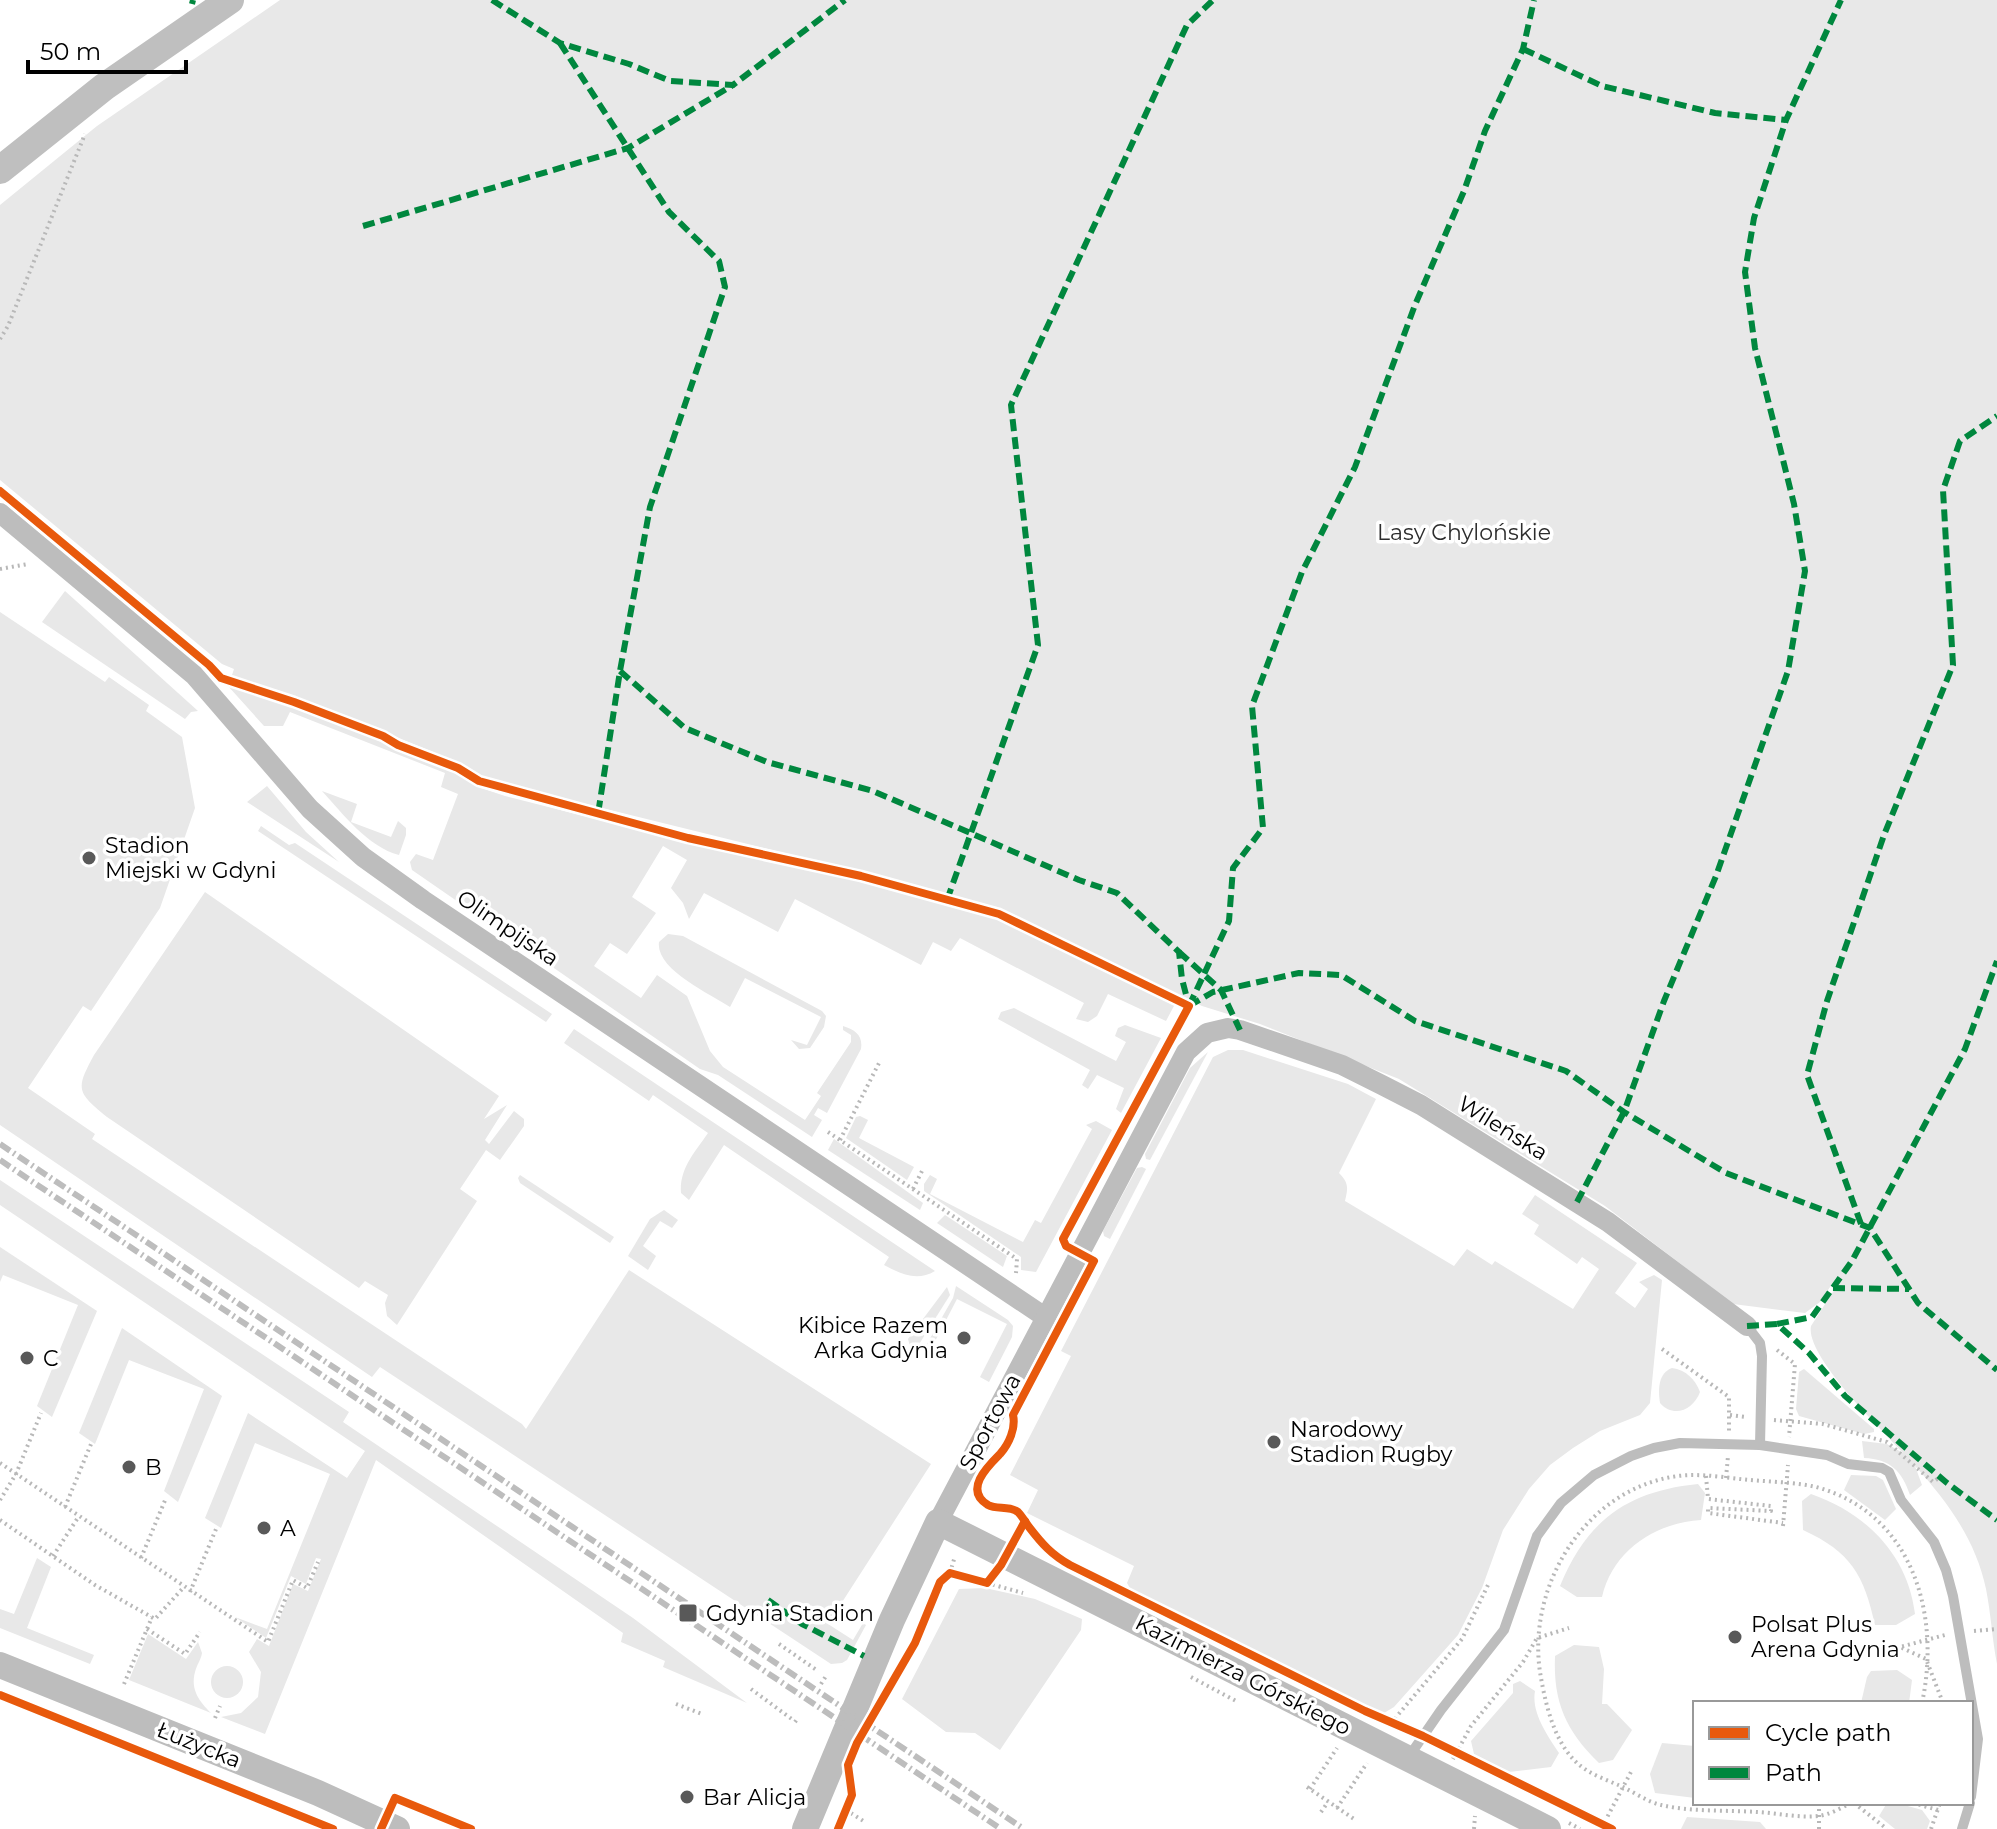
<svg xmlns="http://www.w3.org/2000/svg" width="1997" height="1829" font-family="Montserrat,sans-serif">
<style>
.green{fill:#e8e8e8}
.lines{fill:none;stroke-linecap:round;stroke-linejoin:round}
.path{stroke:#b8b8b8;stroke-width:4;stroke-dasharray:2 4;stroke-linecap:butt}
.service{stroke:#bdbdbd;stroke-width:10}
.minor{stroke:#bdbdbd;stroke-width:20}
.tertiary{stroke:#bdbdbd;stroke-width:26}
.secondary{stroke:#bfbfbf;stroke-width:28}
.rail{stroke:#bdbdbd;stroke-width:6;stroke-dasharray:12 4 2 4;stroke-linecap:butt}
.quiet{stroke:#00873e;stroke-width:6;stroke-dasharray:12 6;stroke-linecap:butt}
.cycleway-casing{stroke:#fff;stroke-width:13}
.cycleway{stroke:#e8590c;stroke-width:8}
.poi-dot{fill:#595959;stroke:#fff;stroke-width:3}
.labels{text-anchor:middle;dominant-baseline:central;stroke-width:7;stroke-linejoin:round;paint-order:stroke}
.park-label{font-size:22px;fill:#2d2d2d;stroke:#fff}
.poi-label{font-size:22px;fill:#000;stroke:#fff;text-anchor:start}
.street-label{font-size:22px;fill:#000;stroke:#fff}
</style>
<rect width="100%" height="100%" fill="#fff"/>
<g class="green">
<path d="M280,0H1997V1664C1992,1639 1991,1614 1986,1589C1976,1541 1948,1502 1915,1466L1922,1485L1910,1495C1902,1471 1890,1459 1864,1458L1862,1441L1887,1444L1903,1453C1881,1429 1805,1356 1811,1326L1838,1284L1836,1278L1820,1302L1805,1313L1733,1304L1605,1206L1399,1079L1260,1024L1202,1006L1000,910L947,900L881,877L509,785L483,777L450,759L321,706L231,678L234,669L222,664L0,480V205L97,126Z"/>
<polygon points="65,591 198,711 191,712 185,719 42,622"/>
<polygon points="0,612 105,682 109,677 149,705 146,711 182,737 195,808 160,908 91,1011 83,1006 28,1088 95,1134 92,1139 522,1424 526,1429 629,1270 931,1464 828,1624 853,1640 863,1623 866,1625 847,1660 842,1663 831,1664 380,1367 372,1377 0,1125"/>
<path d="M228,686L301,708L465,777L481,788L505,796L655,834L866,882L996,919L1175,1004L1166,1021L1108,994L1097,1016L1088,1022L1076,1019L1084,1003L960,938L951,951L933,942L921,965L795,899L778,932L704,893L689,919L683,903L671,888L687,860L663,846L632,897L656,913L627,954L610,943L594,966L641,998L657,975L687,996L710,1051L723,1067L805,1120L821,1096L817,1093L851,1042V1035L843,1030V1026C856,1030 863,1036 861,1049L827,1113L818,1108L814,1115L822,1120L812,1137L718,1075L700,1069L412,870L410,862L416,854L433,860L458,794L441,787L445,773L290,712L283,726H264Z"/>
<polygon points="267,786 306,832 339,862 247,802"/>
<path d="M322,791L357,804L351,822L391,837L398,821L406,828V835L399,855C368,847 343,814 322,791Z"/>
<polygon points="261,826 289,845 295,843 552,1014 546,1022 258,831"/>
<path d="M205,892L499,1096L484,1119L507,1105L485,1140L489,1144L514,1111L524,1119V1126L500,1160L486,1150L460,1189L477,1201L397,1325L387,1316L385,1303L388,1295L365,1281L359,1288L107,1117C77,1092 75,1090 94,1055Z"/>
<path d="M668,934L683,936L822,1011L826,1016L824,1027L810,1048L799,1049L791,1040L807,1045L821,1017L745,978L730,1007C710,994 655,969 659,942Z"/>
<polygon points="1014,1008 1116,1061 1126,1042 1115,1036 1118,1028 1125,1025 1161,1038 1121,1113 1116,1109 1124,1088 1097,1075 1088,1089 1082,1085 1090,1070 998,1019 1001,1012"/>
<path d="M574,1029L935,1271C917,1282 901,1274 884,1265L889,1257L724,1145L689,1200L681,1193C679,1169 695,1152 708,1133L653,1095L649,1101L564,1043Z"/>
<path d="M1228,1050H1243L1348,1084L1376,1099L1339,1173C1349,1183 1348,1188 1345,1201L1454,1266L1467,1249L1492,1265L1495,1261L1573,1309L1599,1269L1582,1257L1577,1264L1534,1234L1539,1225L1522,1214L1535,1195L1637,1263L1615,1293L1635,1308L1648,1289L1639,1282L1654,1275L1662,1280L1650,1403L1640,1415L1600,1431L1573,1448L1550,1465L1529,1489L1503,1530L1482,1588L1458,1635L1394,1707L1384,1713L1368,1709L1131,1590L1127,1583L1134,1566L1027,1513L1038,1490L1010,1475L1071,1356L1061,1351L1213,1057Z"/>
<polygon points="1208,1052 1150,1160 1146,1159 1145,1154 1190,1068"/>
<polygon points="860,1116 868,1120 859,1138 914,1167 907,1180 846,1138 856,1117"/>
<polygon points="1096,1121 1112,1130 1036,1272 1021,1270 1021,1257 924,1191 924,1184 930,1175 937,1179 930,1194 1023,1242 1035,1220 1041,1223 1092,1129 1086,1125"/>
<polygon points="834,1139 923,1203 920,1210 828,1150"/>
<polygon points="1142,1167 1146,1169 1110,1239 1104,1236 1103,1231 1137,1168"/>
<polygon points="520,1175 614,1237 610,1243 520,1183 518,1178"/>
<polygon points="0,1180 349,1412 343,1422 633,1618 747,1703 663,1667 665,1661 621,1642 623,1633 376,1460 265,1734 221,1717 241,1713 258,1697 261,1672 249,1652 257,1639 269,1646 293,1584 308,1591 321,1559 316,1558 306,1584 291,1576 266,1638 235,1617 267,1629 330,1474 255,1443 221,1528 205,1518 248,1413 347,1478 365,1451 0,1205"/>
<polygon points="664,1210 678,1220 672,1228 660,1221 643,1246 656,1256 648,1270 628,1256 650,1219"/>
<polygon points="945,1215 1007,1256 1003,1267 937,1223"/>
<polygon points="0,1247 97,1311 52,1417 37,1406 78,1305 3,1275 0,1282"/>
<polygon points="956,1286 1008,1320 1013,1326 1012,1337 989,1382 980,1377 1007,1324 957,1299 930,1351 924,1349 953,1298"/>
<polygon points="947,1287 950,1295 916,1349 910,1346 908,1339"/>
<polygon points="122,1328 222,1396 178,1502 164,1491 204,1389 129,1360 95,1444 79,1433"/>
<path d="M1672,1368C1686,1370 1695,1379 1700,1392C1694,1409 1674,1419 1660,1403C1658,1390 1658,1373 1672,1368Z"/>
<polygon points="1804,1369 1874,1429 1874,1432 1864,1434 1799,1416 1796,1409 1799,1372"/>
<polygon points="1851,1475 1876,1476 1883,1480 1896,1509 1885,1520 1844,1490"/>
<path d="M1698,1484L1705,1493L1701,1520C1655,1523 1613,1550 1602,1597H1577L1560,1586C1587,1520 1628,1491 1698,1484Z"/>
<path d="M1811,1494C1866,1513 1908,1555 1915,1614L1896,1625H1875C1864,1575 1851,1552 1803,1530L1802,1501Z"/>
<polygon points="37,1558 51,1567 27,1628 94,1655 90,1664 0,1628 0,1609 14,1614"/>
<polygon points="985,1588 1035,1599 1082,1619 1081,1630 1000,1750 975,1733 946,1732 902,1699 959,1589"/>
<path d="M148,1634L186,1659L198,1642L202,1653C201,1660 197,1664 195,1672C190,1690 200,1702 211,1713L129,1680Z"/>
<path d="M1574,1645L1599,1647L1604,1669L1602,1704H1607L1632,1730L1613,1760L1599,1763C1566,1731 1553,1702 1555,1656Z"/>
<circle cx="227" cy="1682" r="16"/>
<polygon points="1897,1670 1912,1680 1909,1703 1861,1703 1867,1677 1871,1671"/>
<path d="M1520,1681L1535,1691C1531,1713 1548,1736 1559,1753L1551,1767L1509,1772L1474,1754L1471,1741L1513,1693V1684Z"/>
<polygon points="1662,1743 1695,1746 1695,1798 1655,1793 1650,1774"/>
<polygon points="1887,1803 1897,1803 1922,1810 1930,1821 1927,1829 1895,1829 1879,1816"/>
<polygon points="1687,1817 1760,1822 1766,1829 1681,1829"/>
</g>
<g class="lines">
<g class="path">
<polyline points="0,339 8,326 85,134"/>
<polyline points="0,569 28,564"/>
<polyline points="828,1132 1017,1259 1016,1273"/>
<polyline points="840,1140 879,1063"/>
<polyline points="913,1189 922,1171"/>
<polyline points="1662,1349 1729,1397 1729,1432"/>
<polyline points="1777,1350 1795,1364 1789,1437"/>
<polyline points="1730,1415 1746,1417"/>
<polyline points="1774,1420 1823,1424 1887,1442 1933,1482 1940,1477"/>
<polyline points="0,1463 268,1642 293,1580 307,1588 318,1562"/>
<polyline points="1706,1476 1708,1499 1771,1506 1771,1511 1708,1508 1708,1513 1783,1523"/>
<polyline points="1726,1478 1728,1456"/>
<polyline points="0,1500 16,1474 41,1413"/>
<polyline points="65,1507 91,1444"/>
<polyline points="0,1520 95,1585 155,1619 183,1588"/>
<polyline points="1783,1526 1788,1465"/>
<polyline points="53,1556 79,1516"/>
<polyline points="141,1558 166,1498"/>
<polyline points="950,1573 955,1556"/>
<polyline points="987,1583 1023,1593"/>
<polyline points="190,1592 216,1529"/>
<polyline points="147,1629 185,1654 200,1632"/>
<polyline points="1974,1631 1997,1629"/>
<polyline points="779,1644 818,1671"/>
<polyline points="1191,1677 1236,1701"/>
<polyline points="124,1684 152,1617"/>
<polyline points="821,1684 826,1676"/>
<polyline points="751,1689 793,1720"/>
<polyline points="1943,1703 1926,1659 1900,1647 1945,1635"/>
<polyline points="676,1704 702,1714"/>
<polyline points="215,1718 220,1706"/>
<polyline points="795,1722 798,1718"/>
<polyline points="1392,1724 1397,1716 1462,1639 1488,1585"/>
<polyline points="1453,1759 1471,1726 1523,1662 1537,1638 1569,1628"/>
<polyline points="1307,1787 1354,1819"/>
<polyline points="1310,1789 1337,1748"/>
<polyline points="1819,1803 1819,1829"/>
<path d="M1851,1803C1841,1808 1829,1815 1818,1816C1798,1818 1777,1813 1757,1812C1726,1810 1691,1812 1661,1805C1648,1802 1635,1793 1623,1787C1607,1780 1588,1774 1575,1761C1553,1739 1545,1702 1540,1672C1527,1585 1586,1488 1678,1476C1702,1473 1727,1478 1750,1480C1772,1482 1795,1482 1816,1487C1913,1513 1941,1615 1922,1703"/>
<polyline points="1854,1803 1887,1829"/>
<polyline points="1913,1803 1938,1810"/>
<polyline points="1337,1808 1367,1763"/>
<polyline points="846,1810 865,1822"/>
<polyline points="1321,1812 1328,1802"/>
<polyline points="1569,1823 1580,1829"/>
<polyline points="1602,1827 1632,1770"/>
<polyline points="1474,1829 1475,1816"/>
<polyline points="1931,1829 1940,1803"/>
</g>
<g class="service">
<polyline points="1747,1326 1760,1343 1762,1356 1760,1445"/>
<polyline points="1408,1758 1441,1710 1504,1630 1537,1536 1561,1503 1594,1475 1631,1456 1654,1448 1680,1443 1760,1445 1827,1455 1848,1464 1882,1468 1889,1472 1901,1500 1934,1542 1946,1570 1953,1596 1978,1739 1971,1797"/>
<polyline points="1962,1829 1970,1803"/>
</g>
<g class="minor">
<polyline points="0,513 194,675 310,809 363,857 423,900 1045,1317"/>
<polyline points="938,1522 1186,1052 1207,1033 1228,1028 1240,1030 1342,1065 1382,1085 1421,1105 1608,1222 1747,1326"/>
</g>
<g class="tertiary">
<polyline points="0,1665 318,1793 397,1829"/>
<polyline points="805,1829 892,1620 938,1522 1548,1829"/>
</g>
<polyline class="secondary" points="0,170 104,87 230,0"/>
<g class="rail">
<polyline points="0,1144 1024,1829"/>
<polyline points="0,1160 1001,1829"/>
</g>
<g class="quiet">
<polyline points="492,0 560,43 629,64 670,81 733,85 845,0"/>
<polyline points="192,4 193,0"/>
<polyline points="560,43 669,212 719,261 725,287 650,507 620,671 598,814"/>
<polyline points="1523,49 1602,86 1715,113 1786,120"/>
<polyline points="363,226 628,148 733,85"/>
<polyline points="620,671 685,728 767,762 873,791 1079,880 1117,893 1179,952 1182,979 1189,1006"/>
<polyline points="947,900 1038,645 1011,405 1187,25 1213,0"/>
<polyline points="1179,952 1221,990 1240,1030"/>
<polyline points="1189,1006 1229,921 1233,868 1263,828 1252,706 1302,572 1355,467 1415,305 1464,191 1485,131 1523,49 1534,0"/>
<polyline points="1189,1006 1213,992 1299,973 1341,975 1415,1021 1566,1071 1624,1112 1726,1173 1870,1228 1918,1303 1997,1370"/>
<polyline points="1577,1202 1624,1112 1664,1001 1716,876 1788,671 1805,571 1794,504 1755,348 1745,272 1754,218 1786,120 1841,0"/>
<polyline points="1861,1224 1807,1075 1827,1001 1884,835 1953,665 1943,490 1960,441 1997,416"/>
<polyline points="1833,1288 1909,1289"/>
<polyline points="1777,1324 1812,1317 1852,1261 1965,1049 1997,961"/>
<polyline points="1747,1326 1777,1324 1809,1353 1845,1396 1947,1483 1997,1520"/>
<polyline points="768,1600 802,1624 864,1656"/>
</g>
<g class="cycleway-casing">
<g id="cycleway">
<path d="M0,491L209,665L221,678L294,702L383,736L398,745L458,768L479,781L688,838L861,876L999,914L1189,1006L1063,1239L1066,1246L1094,1261L1013,1415C1016,1428 1009,1444 1000,1454C988,1466 963,1490 988,1505C997,1510 1009,1505 1018,1512C1022,1516 1026,1523 1029,1527C1042,1544 1052,1555 1070,1565L1365,1711L1423,1736L1612,1829"/>
<polyline points="0,1695 333,1829"/>
<polyline points="381,1829 395,1798 471,1829"/>
<polyline points="838,1829 852,1795 848,1765 857,1743 915,1643 940,1582 950,1573 987,1583 1001,1565 1025,1521"/>
</g>
</g>
<use href="#cycleway" class="cycleway"/>
</g>
<g class="poi-dot">
<circle cx="89" cy="858" r="8"/>
<circle cx="964" cy="1338" r="8"/>
<circle cx="27" cy="1358" r="8"/>
<circle cx="1274" cy="1442" r="8"/>
<circle cx="129" cy="1467" r="8"/>
<circle cx="264" cy="1528" r="8"/>
<rect x="678" y="1603" width="20" height="20" rx="4"/>
<circle cx="1735" cy="1637" r="8"/>
<circle cx="687" cy="1797" r="8"/>
</g>
<g class="labels">
<g class="park-label">
<text x="1464" y="532">Lasy Chylońskie</text>
</g>
<g class="poi-label">
<text x="105" y="845">Stadion<tspan x="105" dy="25">Miejski w Gdyni</tspan></text>
<text x="948" y="1325" text-anchor="end">Kibice Razem<tspan x="948" dy="25">Arka Gdynia</tspan></text>
<text x="43" y="1358">C</text>
<text x="1290" y="1429">Narodowy<tspan x="1290" dy="25">Stadion Rugby</tspan></text>
<text x="145" y="1467">B</text>
<text x="280" y="1528">A</text>
<text x="706" y="1613">Gdynia Stadion</text>
<text x="1751" y="1624">Polsat Plus<tspan x="1751" dy="25">Arena Gdynia</tspan></text>
<text x="703" y="1797">Bar Alicja</text>
</g>
<g class="street-label">
<text transform="translate(508 928) rotate(34)">Olimpijska</text>
<text transform="translate(1503 1128) rotate(32)">Wileńska</text>
<text transform="translate(990 1422) rotate(-62)">Sportowa</text>
<text transform="translate(1243 1675) rotate(27)">Kazimierza Górskiego</text>
<text transform="translate(199 1745) rotate(22)">Łużycka</text>
</g>
</g>
<rect x="1693" y="1701" width="280" height="104" fill="#ffffff" stroke="#999999" stroke-width="2"/>
<rect x="1709" y="1727" width="40" height="12" fill="#e8590c" stroke="#999999" stroke-width="2"/>
<text x="1765" y="1741" font-size="24" fill="#000000">Cycle path</text>
<rect x="1709" y="1767" width="40" height="12" fill="#00873e" stroke="#999999" stroke-width="2"/>
<text x="1765" y="1781" font-size="24" fill="#000000">Path</text>
<path d="M28 60v12h158v-12" fill="none" stroke="#000000" stroke-width="4"/>
<text x="40" y="60" font-size="24" fill="#000000" stroke="#ffffff" stroke-width="6" paint-order="stroke">50 m</text>
</svg>
